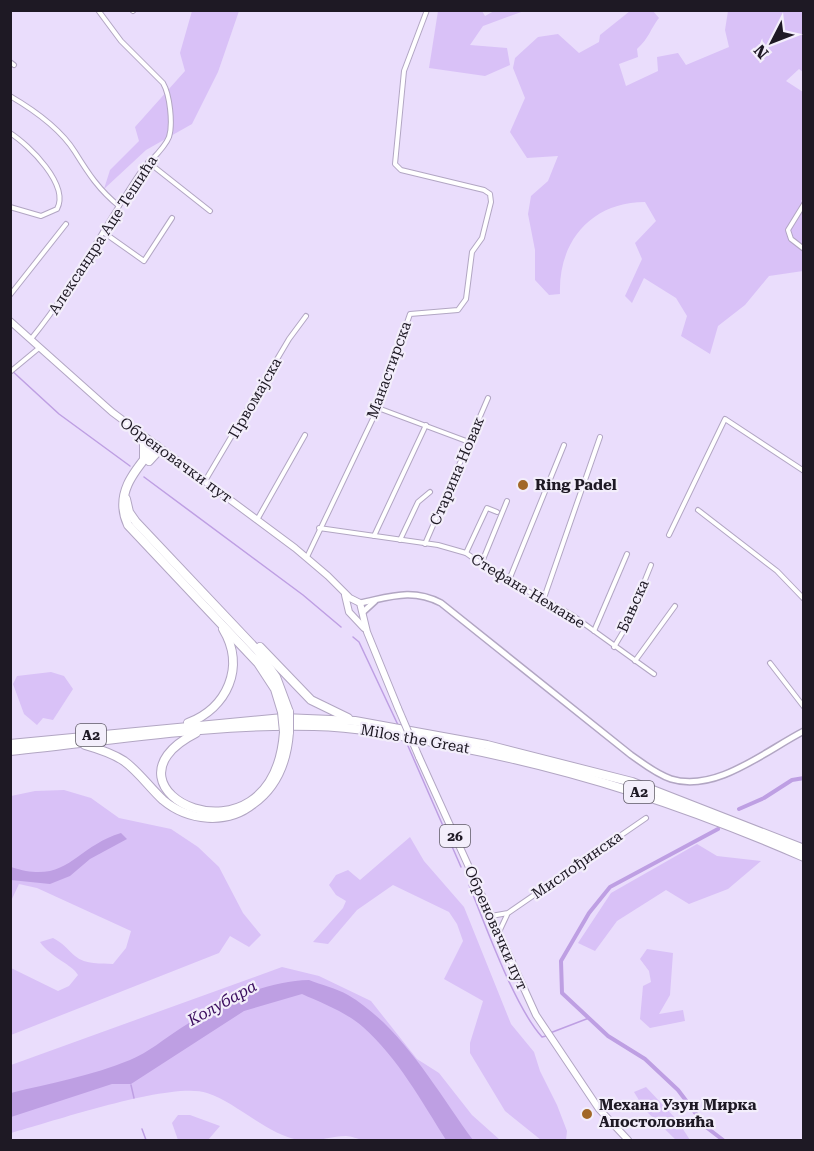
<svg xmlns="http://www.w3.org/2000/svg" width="814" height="1151" font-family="'Roboto Serif',serif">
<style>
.green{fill:#d9c1f7}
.water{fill:#be9fe3}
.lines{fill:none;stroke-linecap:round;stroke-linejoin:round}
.stream{stroke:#be9fe3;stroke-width:1.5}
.canal{stroke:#be9fe3;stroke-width:4}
.minor-casing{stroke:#b2a6c3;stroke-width:6}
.secondary-casing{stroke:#b2a6c3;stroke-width:8}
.primary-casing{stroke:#b2a6c3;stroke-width:8}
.motorway-casing{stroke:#b2a6c3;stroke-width:10}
.minor{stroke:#fff;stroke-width:4}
.secondary{stroke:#fff;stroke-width:5}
.primary{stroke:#fff;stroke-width:6}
.motorway{stroke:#fff;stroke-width:8}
.primary-bridge-casing{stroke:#b2a6c3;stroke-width:8;stroke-linecap:butt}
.motorway-bridge-casing{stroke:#b2a6c3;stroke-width:10;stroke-linecap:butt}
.primary-bridge{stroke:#fff;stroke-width:6}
.motorway-bridge{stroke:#fff;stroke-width:8}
.poi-dot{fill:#a26827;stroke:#f3eefb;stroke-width:2}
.labels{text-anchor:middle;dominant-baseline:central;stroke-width:4.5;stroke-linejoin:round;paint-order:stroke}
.shield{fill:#f3eefb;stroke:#5e5964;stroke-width:1.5}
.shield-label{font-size:14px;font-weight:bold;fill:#1e1924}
.street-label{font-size:15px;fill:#1e1924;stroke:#f3eefb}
.poi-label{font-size:15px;font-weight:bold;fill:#1e1924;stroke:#f3eefb;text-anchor:start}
.water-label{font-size:16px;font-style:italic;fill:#3a0c5d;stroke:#f3eefb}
</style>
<rect width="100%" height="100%" fill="#eaddfc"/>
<g class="green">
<polygon points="192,11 239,11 218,72 192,124 146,150 104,189 110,170 139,141 135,127 185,71 180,53"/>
<polygon points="438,11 482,11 485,16 494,11 524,11 483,26 470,45 507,48 510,65 485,76 429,68"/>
<path d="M630,11H653L659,18C649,31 650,37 637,49L638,57L619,64L626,86L658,71L657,57L678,53L686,65L729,47L725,30L728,11H803V72L799,69L786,81L803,92L804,197L801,201L804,203L803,271L769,276L745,305L718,326L710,354L681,336L687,316L676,298L644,278L632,303L625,296L642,259L635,243L656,221L645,202C591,202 558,242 560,294L549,295L535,280V250L528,214L531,196L548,181L558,156L527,158L510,132L525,98L513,68L515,58L538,37L558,34L579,53L599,42L600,35Z"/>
<polygon points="51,672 64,676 73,689 53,720 43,718 37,725 24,714 13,684 17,676"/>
<path d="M64,790L91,798L119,818L171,829L198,847L219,867L243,913L261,935L249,947L230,936L219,953L11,1035V968L58,991L69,986L78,975C73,965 50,957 40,942L53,938C63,943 67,949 75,956C86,965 101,963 113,964L126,948L131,931L37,888L19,884L11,901V796L35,791Z"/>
<polygon points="410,837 424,861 464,907 511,1024 534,1052 540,1071 557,1105 567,1131 566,1140 541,1140 505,1111 470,1053 470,1043 483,1001 444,979 463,941 457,924 449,912 393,885 357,910 328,944 313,942 343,908 346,901 336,895 329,885 336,875 348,870 360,880"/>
<polygon points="697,844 717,856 761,861 728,889 689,904 666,890 617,921 595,951 578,943 611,893"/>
<polygon points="647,949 673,953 670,995 659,1014 683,1010 685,1021 650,1028 640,1019 643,986 651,982 649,971 640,959"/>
<path d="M282,967L319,976L371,1001L417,1059L439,1073L472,1115L500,1140H363C358,1139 351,1136 346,1136C330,1136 316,1143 300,1140C268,1136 238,1103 207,1093C171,1081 52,1122 11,1133V1065Z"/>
<polygon points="646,1087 677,1120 690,1140 676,1140 645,1110 634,1092"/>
<polygon points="178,1115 190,1115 220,1126 208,1140 178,1140 172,1123"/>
</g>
<g class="water">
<path d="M121,833L127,839L90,859L70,876L50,884L11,880V867C68,886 74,847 121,833Z"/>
<path d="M309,980C321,985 336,988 348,995C402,1027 437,1091 473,1140H446C422,1102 398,1058 363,1027C346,1012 322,1003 302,994L244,1011L131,1084H112L11,1117V1093C50,1083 92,1076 130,1060C149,1052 164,1039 181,1028C218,1004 264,981 309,980Z"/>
</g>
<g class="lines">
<g class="stream">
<polyline points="10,369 59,414 130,466"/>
<polyline points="144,477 303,595 341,627"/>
<polyline points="353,637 359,642 398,725"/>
<polyline points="408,746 461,867"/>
<path d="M469,885C486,926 514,1006 542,1037L546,1036"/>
<polyline points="550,1033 589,1018"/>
<polyline points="131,1085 134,1098"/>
<polyline points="142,1129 146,1140"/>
</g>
<g class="canal">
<polyline points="739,809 764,798 792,780 804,778"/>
<polyline points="718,829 610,887 589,913 561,961 562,993 608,1036 645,1059 678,1090 706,1127 723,1140"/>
</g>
<g class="minor-casing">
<g id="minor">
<polyline points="132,10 133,11"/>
<polyline points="10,62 14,65"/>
<path d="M10,96C34,110 60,128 75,152C88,173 99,190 119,206"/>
<path d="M10,133C29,145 70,185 57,209L41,216L10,207"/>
<polyline points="148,162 210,211"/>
<polyline points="804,204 788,230 791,239 804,249"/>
<polyline points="103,232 144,261 172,218"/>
<polyline points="10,295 66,224"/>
<path d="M31,339C73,288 103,228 140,173C148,162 164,150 169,137C173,124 170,95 163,83L121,41L98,10"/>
<polyline points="10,372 39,348"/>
<polyline points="378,408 469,442"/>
<polyline points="205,481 289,339 306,316"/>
<polyline points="698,510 777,571 804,599"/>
<polyline points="257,520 305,435"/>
<polyline points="319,528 438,545 466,553 496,574 572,615 654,674"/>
<polyline points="669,535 725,419 804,471"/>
<polyline points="374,536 426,425"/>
<polyline points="400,540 418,502 430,492"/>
<polyline points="425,544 488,398"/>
<polyline points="466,553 487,508 497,512"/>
<polyline points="307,557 378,408 410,314 458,310 466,299 472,252 482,238 491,202 490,194 484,190 401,170 395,164 404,71 427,10"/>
<polyline points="482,562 507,501"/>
<polyline points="509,580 564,445"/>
<polyline points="544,598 600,437"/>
<polyline points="594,631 627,554"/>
<polyline points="614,647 626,627 651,565"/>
<polyline points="635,661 675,606"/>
<polyline points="770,663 804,707"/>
<polyline points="491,916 508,913 646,818"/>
<polyline points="499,932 507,915"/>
</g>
</g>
<g class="secondary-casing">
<g id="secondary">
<path d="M360,603C390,597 412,588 441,603L631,755C644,764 656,774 671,779C716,793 765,751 804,731"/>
<polyline points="363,612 375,601"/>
</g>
</g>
<g class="primary-casing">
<g id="primary">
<polyline points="10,321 112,412 295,548 328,576 350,598 360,603 367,632 398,708"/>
<polyline points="345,595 349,612 364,628"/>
<polyline points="419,757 536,1015 599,1109 628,1140"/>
</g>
</g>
<g class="motorway-casing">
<g id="motorway">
<polyline points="138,432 144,444 144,458"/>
<path d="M156,445C136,469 113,493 128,525L258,663L275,689L282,712"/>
<polyline points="149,461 160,449"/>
<polyline points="126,499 129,512 136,522 257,650 276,677 289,712"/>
<polyline points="260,647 311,700 348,718"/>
<path d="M188,723C227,708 246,667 223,629"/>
<path d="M196,733C85,789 273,878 284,732"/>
<polyline points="10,744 283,718 355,721 487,745 632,782 804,849"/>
<path d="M85,745C99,749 112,753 124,761C139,772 149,787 163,800C188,821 227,825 253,804C277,787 287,760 289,732"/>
<path d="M10,751C111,741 213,723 314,726C361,727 407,737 453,746C578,770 687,806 804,857"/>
</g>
</g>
<use href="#minor" class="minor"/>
<use href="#secondary" class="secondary"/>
<use href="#primary" class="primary"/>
<use href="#motorway" class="motorway"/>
<g class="primary-bridge-casing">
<polyline id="primary-bridge" points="398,708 419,757"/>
</g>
<g class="motorway-bridge-casing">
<g id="motorway-bridge">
<polyline points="282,712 284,732"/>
<polyline points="289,712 289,732"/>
</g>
</g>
<use href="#primary-bridge" class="primary-bridge"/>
<use href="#motorway-bridge" class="motorway-bridge"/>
</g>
<g class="poi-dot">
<circle cx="523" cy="485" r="6"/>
<circle cx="587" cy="1114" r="6"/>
</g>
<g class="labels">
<g class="shield">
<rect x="76" y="724" width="30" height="22" rx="4.5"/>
<rect x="624" y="781" width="30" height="22" rx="4.5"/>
<rect x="440" y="825" width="30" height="22" rx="4.5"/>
</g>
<g class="shield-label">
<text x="91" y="735">A2</text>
<text x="639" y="792">A2</text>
<text x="455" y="836">26</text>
</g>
<g class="street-label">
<text transform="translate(103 235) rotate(-57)">Александра Аце Тешића</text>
<text transform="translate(389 370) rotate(-70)">Манастирска</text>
<text transform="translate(255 398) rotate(-60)">Првомајска</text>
<text transform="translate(176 460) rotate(36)">Обреновачки пут</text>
<text transform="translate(457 471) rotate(-67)">Старина Новак</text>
<text transform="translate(528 591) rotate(31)">Стефана Немање</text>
<text transform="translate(633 606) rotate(-66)">Бањска</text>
<text transform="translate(415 739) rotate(10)">Milos the Great</text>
<text transform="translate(577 865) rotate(-35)">Мислођинска</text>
<text transform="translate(496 928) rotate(66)">Обреновачки пут</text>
</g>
<g class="poi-label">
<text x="535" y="485">Ring Padel</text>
<text x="599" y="1105">Механа Узун Мирка<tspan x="599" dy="17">Апостоловића</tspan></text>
</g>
<g class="water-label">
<text transform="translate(222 1003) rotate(-29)">Колубара</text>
</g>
</g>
<rect width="814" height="1151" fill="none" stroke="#1e1924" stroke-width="24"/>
<g transform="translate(772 42) rotate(228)" stroke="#f3eefb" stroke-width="4.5" paint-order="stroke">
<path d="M0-4.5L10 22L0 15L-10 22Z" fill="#1e1924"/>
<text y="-9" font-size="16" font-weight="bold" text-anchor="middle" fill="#1e1924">N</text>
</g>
</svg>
